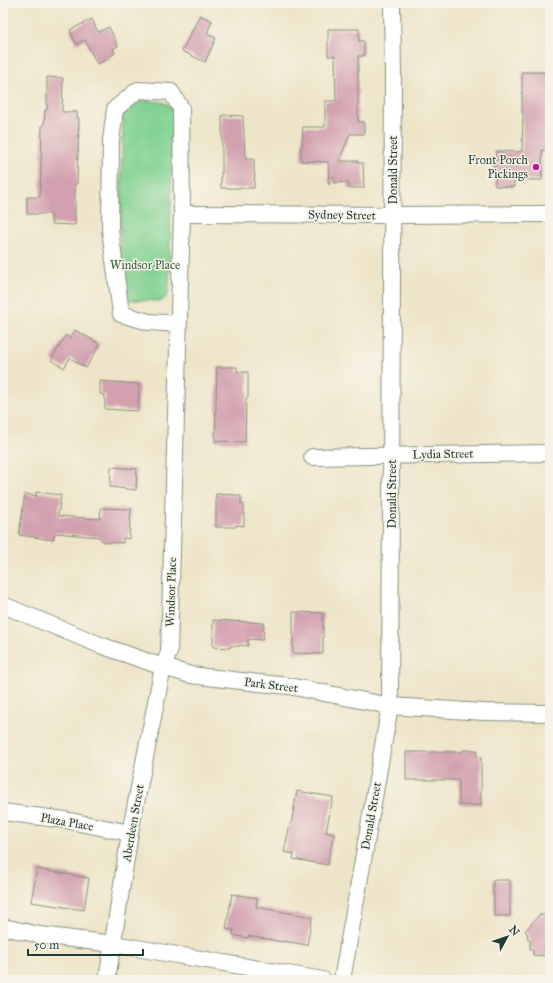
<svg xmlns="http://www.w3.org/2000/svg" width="553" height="983" font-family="'IM FELL Great Primer',serif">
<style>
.green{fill:#82d292;stroke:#508863}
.building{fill:#d2a0af}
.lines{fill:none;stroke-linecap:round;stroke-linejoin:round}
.minor-casing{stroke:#86917e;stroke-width:18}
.minor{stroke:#fff;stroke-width:16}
.poi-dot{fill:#b5179e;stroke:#f7f3e8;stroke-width:1.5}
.labels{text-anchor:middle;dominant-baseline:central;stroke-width:3;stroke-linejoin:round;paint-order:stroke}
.poi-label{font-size:12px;fill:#1f3d34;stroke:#f7f3e8;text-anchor:end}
.street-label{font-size:12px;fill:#1f3d34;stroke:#f7f3e8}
.park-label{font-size:12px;fill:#335b47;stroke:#f7f3e8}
</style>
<rect width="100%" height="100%" fill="#f7f3e8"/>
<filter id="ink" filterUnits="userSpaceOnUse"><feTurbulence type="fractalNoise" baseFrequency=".025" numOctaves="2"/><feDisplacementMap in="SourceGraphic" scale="8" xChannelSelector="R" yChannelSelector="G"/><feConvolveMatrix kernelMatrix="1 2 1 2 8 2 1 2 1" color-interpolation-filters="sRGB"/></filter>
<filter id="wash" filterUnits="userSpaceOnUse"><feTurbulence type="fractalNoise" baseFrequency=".012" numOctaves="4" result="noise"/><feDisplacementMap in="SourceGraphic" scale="16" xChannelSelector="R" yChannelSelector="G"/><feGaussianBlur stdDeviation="0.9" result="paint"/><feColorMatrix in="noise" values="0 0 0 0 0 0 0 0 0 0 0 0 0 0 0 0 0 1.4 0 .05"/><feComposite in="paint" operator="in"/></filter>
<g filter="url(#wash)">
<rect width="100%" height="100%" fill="#eee5c9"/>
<path class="green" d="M136,101C143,101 163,101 167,104C170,106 172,110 173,113L169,288C168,294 167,298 161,301L129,300L124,297L119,284L123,110Z"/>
<g id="blocks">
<g class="building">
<polygon points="200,15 212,21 207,34 216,38 205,62 182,51"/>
<polygon points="92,19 98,32 109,27 118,46 113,49 115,53 109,57 110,58 97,64 85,40 76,44 70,30"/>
<polygon points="328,29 359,29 359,41 364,41 364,56 358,56 358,122 364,122 364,134 350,134 339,161 358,161 358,163 363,163 364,188 348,188 348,182 334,183 334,176 333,176 329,185 328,162 301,161 301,146 302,146 303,127 325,127 325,101 336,101 335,56 328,56"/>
<polygon points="522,72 550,72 550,150 542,150 542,180 514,180 514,187 495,186 495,175 494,175 494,161 496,161 496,151 519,152 519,151 522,151 523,113 522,113"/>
<polygon points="47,77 63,78 62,112 77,112 77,118 79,118 77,184 75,184 75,225 51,224 51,214 27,214 27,197 40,197 42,125 44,125 45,110 47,110"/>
<polygon points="222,115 243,116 245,155 246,155 246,159 254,159 254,173 255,173 254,188 221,188 221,172 222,173"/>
<polygon points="75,330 100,344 86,368 70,358 64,368 51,360 66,335 70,338"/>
<polygon points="217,367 237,367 237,372 248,372 248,398 246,398 245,442 215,441"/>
<polygon points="100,381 139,384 138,411 105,409 105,395 100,394"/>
<polygon points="111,467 137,469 136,490 110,487"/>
<polygon points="36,492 61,495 58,516 100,519 101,508 131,509 129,539 123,538 123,543 104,542 99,537 55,533 53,540 19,535 25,494 36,496"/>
<polygon points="216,494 237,495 237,496 241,496 241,504 244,504 244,526 236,525 236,527 216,527"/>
<polygon points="293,612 323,613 323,654 293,653"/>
<polygon points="213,620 264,623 263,640 248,639 248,646 240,645 240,646 231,646 230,648 213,647"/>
<polygon points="463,750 477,750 477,757 481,757 481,805 459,805 459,780 406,780 406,752 463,752"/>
<polygon points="297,791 333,797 326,832 334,834 329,857 328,865 293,859 294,854 284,852 290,824 291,824"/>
<polygon points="37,869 89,878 84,910 31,902"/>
<polygon points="493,880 510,880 510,916 494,916 494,893 493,893"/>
<polygon points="232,894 257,898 256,907 312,917 307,945 283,941 283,942 248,936 248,938 233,935 234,930 226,929"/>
<polygon points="539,915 550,915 550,949 548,949 548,956 533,955 533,949 530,949 530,939 528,939 527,933 525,931"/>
</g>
</g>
</g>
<g filter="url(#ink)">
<use href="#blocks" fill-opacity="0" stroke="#86917e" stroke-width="1"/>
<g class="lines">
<g class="minor-casing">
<g id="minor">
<polyline points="182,214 393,215 550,214"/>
<polyline points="312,457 550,453"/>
<polyline points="3,605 100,645 163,667 191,675 241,681 289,686 390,706 484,712 550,713"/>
<polyline points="3,812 65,820 130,833"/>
<polyline points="3,927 40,935 113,944 323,980"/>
<polyline points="107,980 130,833 163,667 169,652 182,214 181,108 171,92 138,90 115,109 111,141 110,229 121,314 149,322 179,324"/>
<polyline points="342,980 390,706 393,75 392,3"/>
</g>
</g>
<use href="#minor" class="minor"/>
</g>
</g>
<circle class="poi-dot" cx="536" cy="167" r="4"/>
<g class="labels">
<g class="poi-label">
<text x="528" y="160">Front Porch<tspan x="528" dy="14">Pickings</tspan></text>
</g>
<g class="street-label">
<text transform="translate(393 170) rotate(-90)">Donald Street</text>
<text transform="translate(342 215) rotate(1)">Sydney Street</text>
<text transform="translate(443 454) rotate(-1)">Lydia Street</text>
<text transform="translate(392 494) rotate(-90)">Donald Street</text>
<text transform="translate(171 592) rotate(-88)">Windsor Place</text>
<text transform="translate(271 685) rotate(7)">Park Street</text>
<text transform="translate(371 816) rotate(-80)">Donald Street</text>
<text transform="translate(67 822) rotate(10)">Plaza Place</text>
<text transform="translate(133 823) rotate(-80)">Aberdeen Street</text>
</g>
<g class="park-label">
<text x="145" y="265">Windsor Place</text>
</g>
</g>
<rect width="553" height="983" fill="none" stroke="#f7f3e8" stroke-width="16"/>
<g transform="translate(507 937) rotate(50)" stroke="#f7f3e8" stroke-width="3" paint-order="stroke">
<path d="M0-3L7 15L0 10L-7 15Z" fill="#1f3d34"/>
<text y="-6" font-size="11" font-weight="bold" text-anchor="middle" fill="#1f3d34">N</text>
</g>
<path d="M28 949v6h115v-6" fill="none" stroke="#1f3d34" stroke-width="2"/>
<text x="34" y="949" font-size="12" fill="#1f3d34" stroke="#f7f3e8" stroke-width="3" paint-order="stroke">50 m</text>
</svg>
